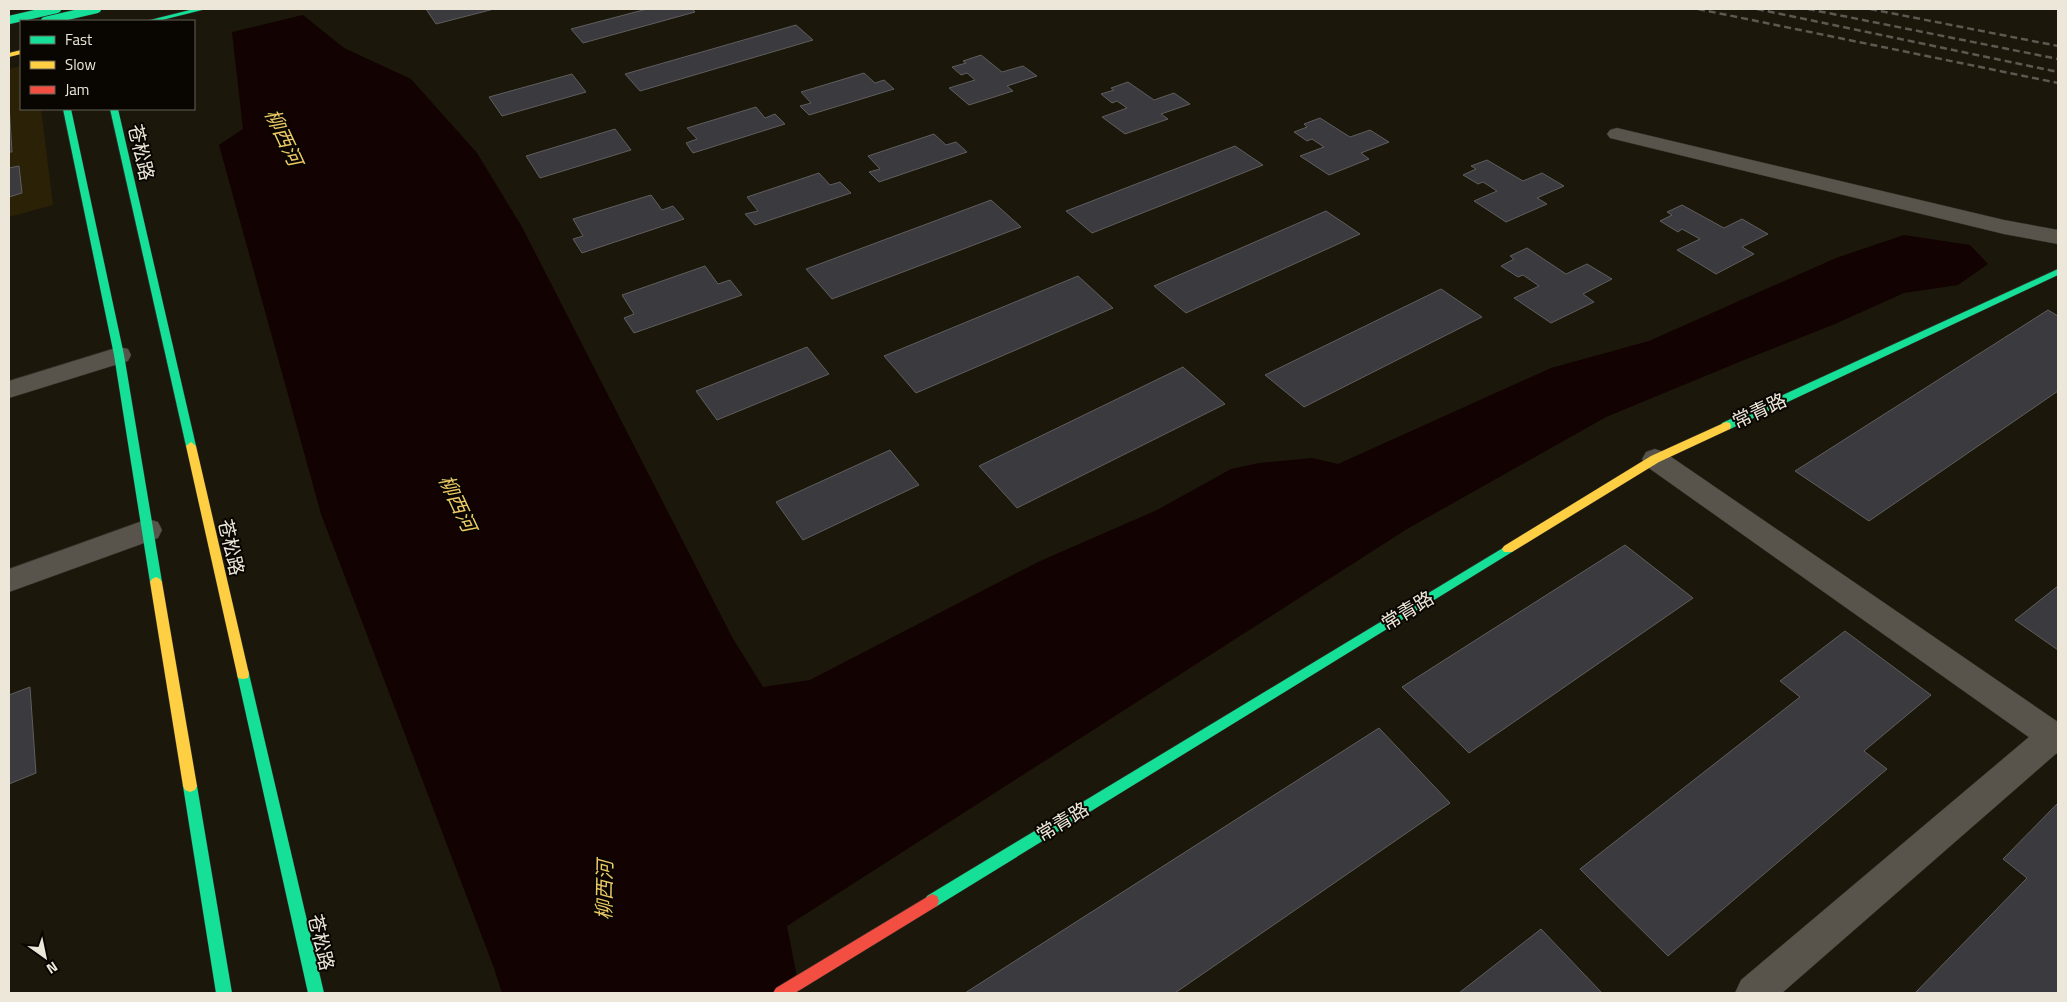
<svg xmlns="http://www.w3.org/2000/svg" width="2067" height="1002" font-family="'Titillium Web','Noto Sans SC',sans-serif">
<style>
.built{fill:#2b2106}
.water{fill:#120201}
.building{fill:#3b3a3f;stroke:#5f5e5e}
.lines{fill:none;stroke-linecap:round;stroke-linejoin:round}
.lane-casing{stroke:#333029;stroke-width:1}
.street-casing{stroke:#333029;stroke-width:1}
.fast-casing{stroke:#333029;stroke-width:1}
.slow-casing{stroke:#333029;stroke-width:1}
.jam-casing{stroke:#333029;stroke-width:1}
.lane{fill:#58544c;fill-rule:evenodd}
.street{fill:#58544c;fill-rule:evenodd}
.fast{fill:#16e098;fill-rule:evenodd}
.slow{fill:#ffcf43;fill-rule:evenodd}
.jam{fill:#f24e42;fill-rule:evenodd}
.rail{stroke:#5d5850;stroke-width:2.5;stroke-dasharray:7 4;stroke-linecap:butt}
.fast-bridge-casing{stroke:#333029;stroke-width:9;stroke-linecap:butt}
.fast-bridge{stroke:#16e098;stroke-width:8}
.labels{text-anchor:middle;dominant-baseline:central;stroke-width:4;stroke-linejoin:round;paint-order:stroke}
.street-label{font-size:19px;fill:#ece7d9;stroke:#090601}
.water-label{font-size:20px;font-style:italic;fill:#edc965;stroke:#090601}
</style>
<rect width="100%" height="100%" fill="#1c170b"/>
<polygon class="built" points="21,66 21,109 41,109 53,205 9,217 9,69"/>
<polygon class="water" points="303,15 344,48 411,79 477,153 522,227 732,637 763,687 810,680 1038,562 1157,510 1231,469 1259,463 1312,458 1338,464 1551,368 1649,341 1836,258 1904,235 1970,245 1988,264 1958,285 1904,293 1835,324 1744,360 1606,417 1407,529 787,926 800,993 502,993 494,968 321,514 219,145 243,129 232,32"/>
<g class="building">
<polygon points="426,9 494,9 436,24"/>
<polygon points="647,9 692,9 695,12 583,43 571,29"/>
<polygon points="796,25 813,40 640,91 625,74"/>
<polygon points="981,55 1002,72 1023,66 1037,76 1007,86 1013,91 969,105 949,88 975,80 967,73 961,75 952,67 966,63 963,61"/>
<polygon points="864,73 875,83 884,80 894,89 809,115 800,106 811,103 801,92"/>
<polygon points="572,74 586,92 502,116 489,97"/>
<polygon points="1128,82 1154,100 1174,93 1190,104 1161,114 1168,119 1125,134 1102,117 1127,108 1117,101 1112,103 1101,94 1114,90 1111,88"/>
<polygon points="9,104 12,152 9,152"/>
<polygon points="756,107 765,118 775,114 785,124 693,153 686,143 697,139 687,128"/>
<polygon points="1320,118 1350,137 1370,130 1389,142 1361,153 1369,159 1329,175 1300,156 1324,147 1312,139 1307,141 1294,132 1307,127 1304,124"/>
<polygon points="615,129 631,150 540,178 526,156"/>
<polygon points="934,134 946,145 956,142 967,152 879,182 869,172 880,169 868,156"/>
<polygon points="1235,146 1263,165 1092,233 1066,211"/>
<polygon points="1487,160 1523,181 1542,173 1564,186 1537,198 1547,204 1506,222 1474,201 1497,191 1483,182 1478,184 1463,175 1476,169 1471,166"/>
<polygon points="19,166 22,193 9,197 9,168"/>
<polygon points="819,173 830,185 840,182 851,193 755,225 745,214 758,211 747,197"/>
<polygon points="651,195 662,210 673,206 684,219 582,253 573,239 583,236 573,219"/>
<polygon points="991,200 1021,227 832,299 806,269"/>
<polygon points="1682,205 1724,228 1742,219 1768,234 1742,247 1754,254 1716,274 1677,250 1700,239 1682,229 1678,232 1660,221 1672,215 1667,212"/>
<polygon points="1326,211 1360,234 1186,313 1154,286"/>
<polygon points="1527,248 1566,274 1587,264 1612,279 1583,294 1594,302 1551,323 1514,298 1539,286 1523,275 1518,277 1501,266 1514,259 1510,256"/>
<polygon points="705,266 718,284 730,280 742,295 634,333 624,318 634,314 622,295"/>
<polygon points="1078,276 1113,308 916,393 884,356"/>
<polygon points="1441,289 1482,317 1304,407 1265,375"/>
<polygon points="2048,310 2058,316 2058,391 1869,521 1795,471"/>
<polygon points="807,347 829,374 717,420 696,391"/>
<polygon points="1183,367 1225,404 1017,508 979,466"/>
<polygon points="890,450 919,485 803,540 776,502"/>
<polygon points="1625,545 1693,598 1469,753 1402,687"/>
<polygon points="2058,586 2058,650 2015,620"/>
<polygon points="1845,631 1931,695 1864,751 1887,769 1668,956 1580,869 1800,697 1780,681"/>
<polygon points="30,687 36,773 9,784 9,695"/>
<polygon points="1379,728 1450,803 1175,993 965,993"/>
<polygon points="2058,803 2058,993 1915,993 2027,878 2003,859"/>
<polygon points="1541,929 1602,993 1459,993"/>
</g>
<g class="lines">
<g class="lane-casing">
<g id="lane">
<polygon points="148,519 158,522 162,530 158,538 9,592 9,569"/>
<polygon points="2053,722 2058,724 2058,752 1782,993 1735,993 1741,980 2042,726"/>
</g>
</g>
<g class="street-casing">
<g id="street">
<polygon points="1617,128 2004,220 2058,230 2058,244 2004,234 1610,138 1607,134 1610,130"/>
<polygon points="119,347 128,349 131,355 128,361 9,398 9,381"/>
<polygon points="1655,449 1664,452 2058,722 2058,754 2047,750 1646,466 1642,459 1646,452"/>
</g>
</g>
<g class="fast-casing">
<g id="fast">
<polygon points="194,9 206,9 158,21 146,21"/>
<polygon points="63,109 71,109 124,355 162,582 160,585 152,585 150,582 114,355"/>
<polygon points="110,109 118,109 196,446 191,450 186,446"/>
<polygon points="2058,269 2058,275 1730,429 1722,429 1721,426 1722,423"/>
<polygon points="1508,545 1512,546 1514,549 1512,552 937,906 932,908 927,906 925,901 927,896"/>
<polygon points="243,669 248,670 249,674 324,993 308,993 237,674 238,670"/>
<polygon points="190,780 195,782 197,786 232,993 216,993 183,786 185,782"/>
</g>
</g>
<g class="slow-casing">
<g id="slow">
<polygon points="21,50 21,54 9,57 9,53"/>
<polygon points="1726,422 1730,423 1731,426 1730,429 1659,462 1512,552 1504,552 1502,549 1504,546 1651,456"/>
<polygon points="191,442 196,446 249,674 248,678 243,679 238,678 237,674 186,446"/>
<polygon points="156,577 160,579 162,582 197,786 195,790 190,792 185,790 183,786 150,582 152,579"/>
</g>
</g>
<g class="jam-casing">
<polygon id="jam" points="932,894 937,896 939,901 937,906 795,993 773,993 776,988"/>
</g>
<use href="#lane" class="lane"/>
<use href="#street" class="street"/>
<use href="#fast" class="fast"/>
<use href="#slow" class="slow"/>
<use href="#jam" class="jam"/>
<g class="rail">
<polyline points="1698,9 2058,83"/>
<polyline points="1757,9 2058,72"/>
<polyline points="1808,9 2058,59"/>
<polyline points="1870,9 2058,46"/>
</g>
<g class="fast-bridge-casing">
<g id="fast-bridge">
<polyline points="9,20 57,9"/>
<polyline points="45,21 97,9"/>
</g>
</g>
<use href="#fast-bridge" class="fast-bridge"/>
</g>
<g class="labels">
<g class="street-label">
<text transform="translate(142 152) rotate(77)">苍松路</text>
<text transform="translate(1759 410) rotate(-25)">常青路</text>
<text transform="translate(232 547) rotate(77)">苍松路</text>
<text transform="translate(1407 610) rotate(-31)">常青路</text>
<text transform="translate(1062 821) rotate(-31)">常青路</text>
<text transform="translate(322 942) rotate(77)">苍松路</text>
</g>
<g class="water-label">
<text transform="translate(284 137) rotate(65)">柳西河</text>
<text transform="translate(458 503) rotate(65)">柳西河</text>
<text transform="translate(604 890) rotate(-89)">柳西河</text>
</g>
</g>
<rect width="2067" height="1002" fill="none" stroke="#ece7d9" stroke-width="20"/>
<rect x="20" y="20" width="175" height="90" fill="#090601" stroke="#646057"/>
<rect x="30" y="36" width="25" height="8" fill="#16e098" stroke="#646057"/>
<text x="65" y="45" font-size="15" fill="#ece7d9">Fast</text>
<rect x="30" y="61" width="25" height="8" fill="#ffcf43" stroke="#646057"/>
<text x="65" y="70" font-size="15" fill="#ece7d9">Slow</text>
<rect x="30" y="86" width="25" height="8" fill="#f24e42" stroke="#646057"/>
<text x="65" y="95" font-size="15" fill="#ece7d9">Jam</text>
<g transform="translate(45 957) rotate(147)" stroke="#090601" stroke-width="4" paint-order="stroke">
<path d="M0-4L9 19L0 12L-9 19Z" fill="#ece7d9"/>
<text y="-8" font-size="14" font-weight="bold" text-anchor="middle" fill="#ece7d9">N</text>
</g>
</svg>
